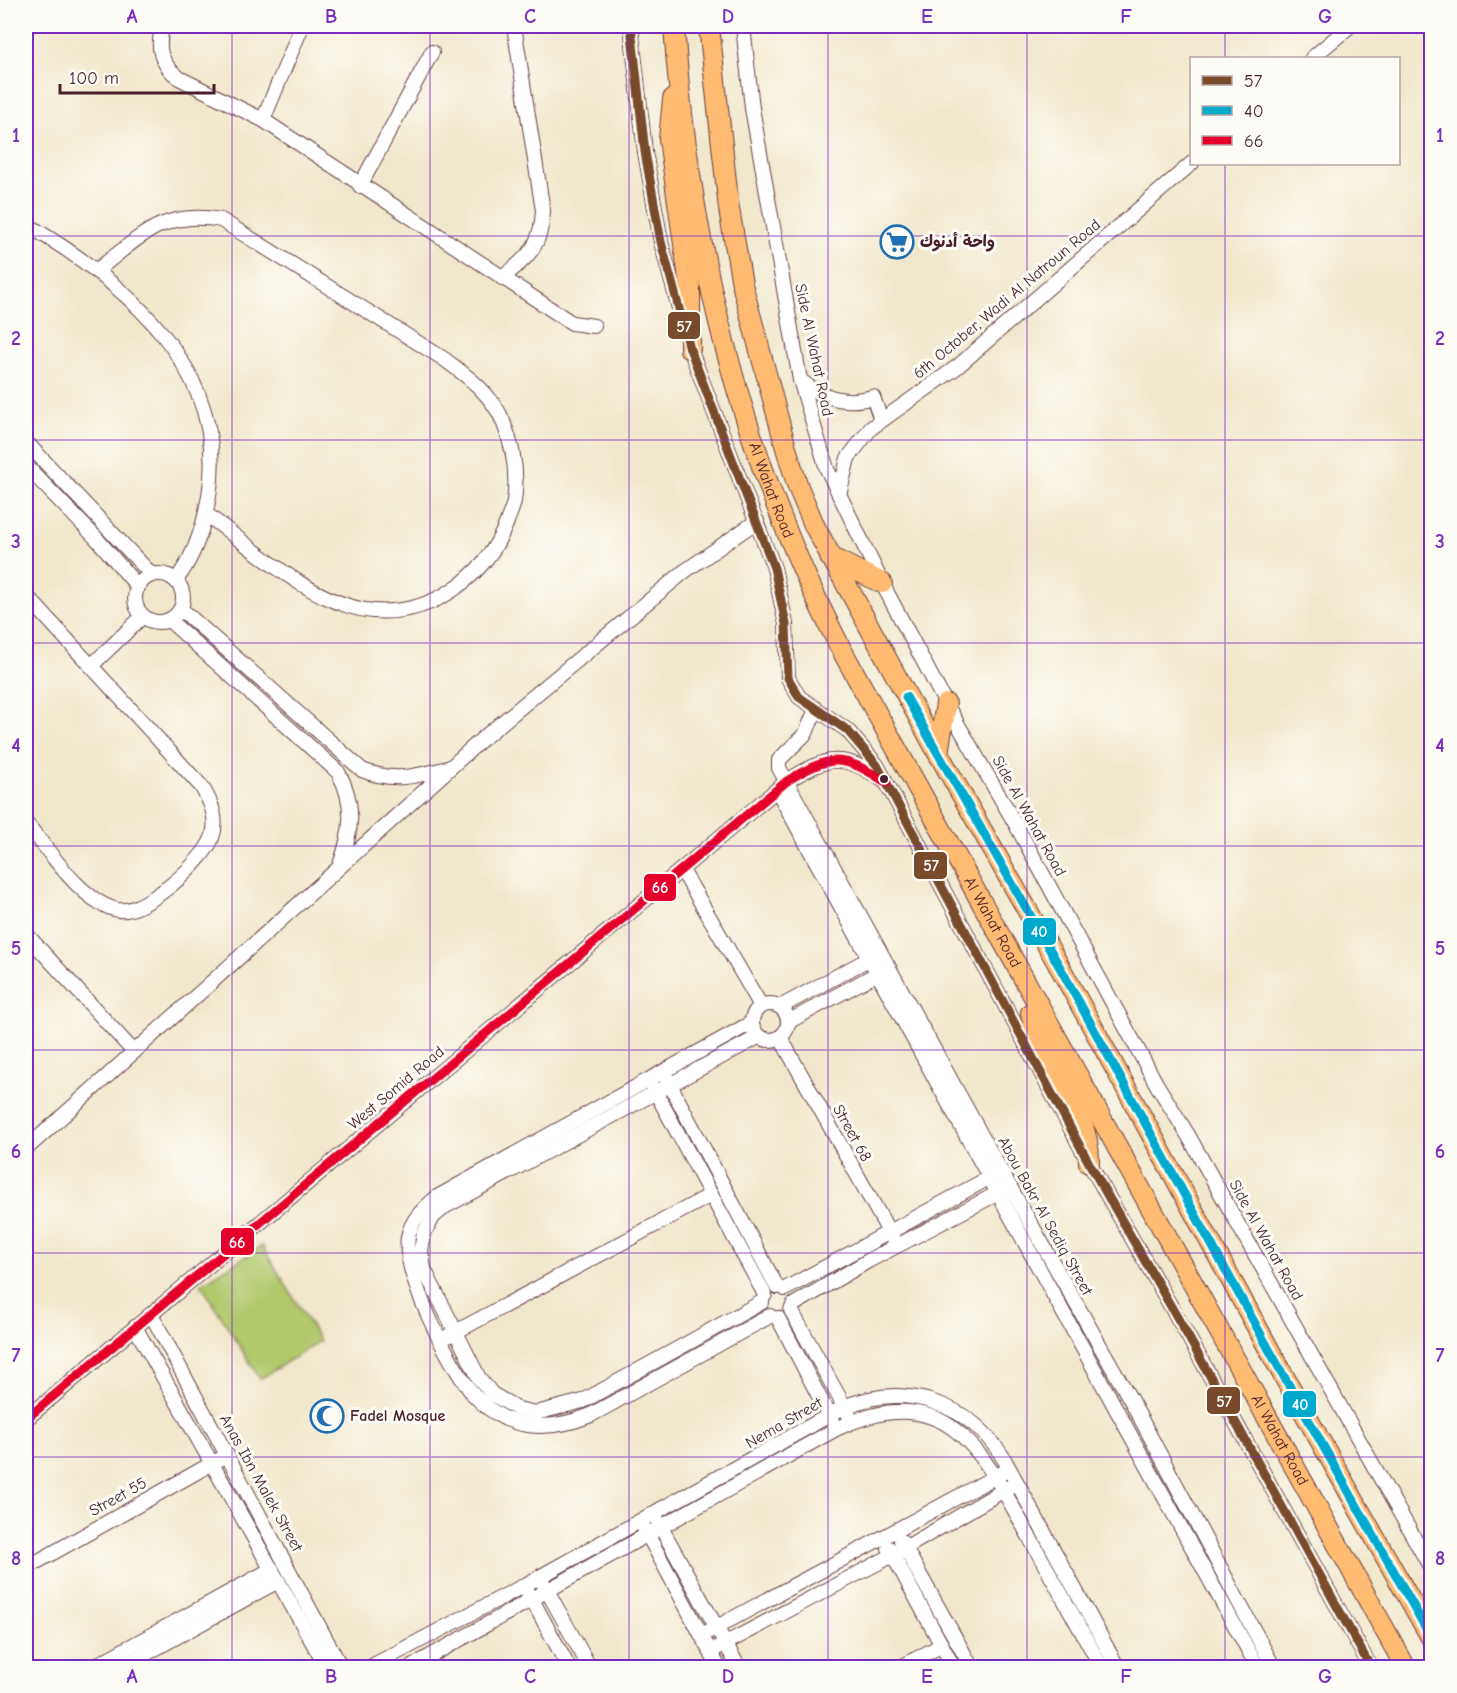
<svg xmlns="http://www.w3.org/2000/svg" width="1457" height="1693" font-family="'Comic Neue','Playpen Sans Arabic',sans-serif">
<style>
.green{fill:#b2c96d;stroke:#7e744c;stroke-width:1.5}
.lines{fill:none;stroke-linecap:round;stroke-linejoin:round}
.minor-casing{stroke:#633d43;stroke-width:16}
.highway-casing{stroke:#633d43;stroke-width:22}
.minor{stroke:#fff;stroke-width:14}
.highway{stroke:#ffbb71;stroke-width:20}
.bus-1-casing{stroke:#fdfcf7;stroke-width:14}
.bus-2-casing{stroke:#fdfcf7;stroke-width:14}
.bus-3-casing{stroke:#fdfcf7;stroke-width:14}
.bus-1{stroke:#7a4b2a;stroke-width:9}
.bus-2{stroke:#00a9ce;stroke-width:9}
.bus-3{stroke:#e4002b;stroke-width:9}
.grid{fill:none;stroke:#7b2cbf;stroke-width:1.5;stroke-opacity:0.55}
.bus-dot{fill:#4a1f2b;stroke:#fdfcf7;stroke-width:2}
.labels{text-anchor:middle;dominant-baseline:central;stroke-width:6;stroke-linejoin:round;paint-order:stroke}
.poi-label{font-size:16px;font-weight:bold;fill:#4a1f2b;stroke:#fdfcf7;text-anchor:start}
.street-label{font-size:16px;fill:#4a1f2b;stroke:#fdfcf7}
.line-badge{stroke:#fdfcf7;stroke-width:2}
.badge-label{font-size:16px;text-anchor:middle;font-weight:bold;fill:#fff}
.neatline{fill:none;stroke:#7b2cbf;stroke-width:2}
.grid-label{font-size:20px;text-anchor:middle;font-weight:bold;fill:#7b2cbf}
</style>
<rect width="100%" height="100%" fill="#fdfcf7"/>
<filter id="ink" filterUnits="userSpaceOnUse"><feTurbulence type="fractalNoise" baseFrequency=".0167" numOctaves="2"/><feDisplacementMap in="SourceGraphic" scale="12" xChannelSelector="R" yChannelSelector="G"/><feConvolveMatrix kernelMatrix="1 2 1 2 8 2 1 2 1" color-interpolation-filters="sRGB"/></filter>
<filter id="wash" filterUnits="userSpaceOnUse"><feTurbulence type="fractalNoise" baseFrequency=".008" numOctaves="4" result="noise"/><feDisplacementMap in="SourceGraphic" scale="24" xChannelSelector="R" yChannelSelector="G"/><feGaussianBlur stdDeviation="1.35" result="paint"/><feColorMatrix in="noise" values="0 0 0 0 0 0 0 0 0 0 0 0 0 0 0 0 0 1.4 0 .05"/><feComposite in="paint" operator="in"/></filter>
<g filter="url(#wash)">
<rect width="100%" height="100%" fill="#f1e7cc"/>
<polygon class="green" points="262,1246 320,1341 260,1379 201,1284"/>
</g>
<g filter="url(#ink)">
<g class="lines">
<g class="minor-casing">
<g id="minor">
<path d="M163,26C156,48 160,63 179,78L263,120L572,323L594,326"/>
<polyline points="631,26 645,152 661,242 690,349 774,568 786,624 788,678 799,697 847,730 877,765 1089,1163 1189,1338 1371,1668"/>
<polyline points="743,26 752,108 800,380 827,469 882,583 946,704 1015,823 1157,1085 1188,1135 1432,1570"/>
<polyline points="1312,58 1350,26"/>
<polyline points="263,120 302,26"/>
<polyline points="360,186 432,52"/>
<path d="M26,224C124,282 230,368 209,496C204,526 195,556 176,580"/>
<path d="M96,271C139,238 162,209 221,220L444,359C467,376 491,393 503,421C513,446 518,474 514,501C513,508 509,515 507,522C486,576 433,616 373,611C313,605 254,549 206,514"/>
<path d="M502,278C529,256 541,247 543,211L514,26"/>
<path d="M800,380C822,398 846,405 873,397L881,420"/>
<polyline points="26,442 152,575"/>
<polyline points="26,466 97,539 138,587"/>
<polyline points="839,495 848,458 871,428 957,367 1192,163"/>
<circle cx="159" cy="598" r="24"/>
<path d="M26,595L201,786C211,801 219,819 212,838C204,861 144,915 118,910C82,903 49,850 26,823"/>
<path d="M181,609L362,770C393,783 417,776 447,768"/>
<path d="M169,620L338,772C356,804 352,831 340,865"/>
<polyline points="91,666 143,616"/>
<polyline points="816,709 806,733 779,760 779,768 1001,1171 1133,1404 1274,1668"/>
<polyline points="777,790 1258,1668"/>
<polyline points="682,870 761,1006"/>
<polyline points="26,934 134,1052"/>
<circle cx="770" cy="1022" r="18"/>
<polyline points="780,1007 876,955"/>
<polyline points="788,1022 884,970"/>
<path d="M751,1023L437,1197C424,1208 411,1220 408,1237C402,1273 450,1367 474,1395C483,1405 494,1413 506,1419C534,1431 564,1426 591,1415L770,1316"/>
<polyline points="758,1037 446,1206 433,1217 424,1233 421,1251 424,1269 479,1378 492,1394 518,1409 536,1413 583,1401 762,1302"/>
<polyline points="780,1037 893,1239"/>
<polyline points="666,1077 777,1287"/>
<polyline points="653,1087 765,1295"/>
<polyline points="26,1149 481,740 685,571 757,521"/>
<polyline points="785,1289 996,1174"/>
<polyline points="793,1305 868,1261 1004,1190"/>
<polyline points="791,1310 849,1415"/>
<polyline points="151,1314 341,1667"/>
<polyline points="778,1318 833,1423"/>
<polyline points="135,1327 327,1668"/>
<polyline points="448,1336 711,1195"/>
<path d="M26,1419L787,781C830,755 842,753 884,781"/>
<polyline points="657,1520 739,1668"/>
<polyline points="643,1526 719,1668"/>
<polyline points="901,1541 972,1668"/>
<polyline points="889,1548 954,1668"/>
<polyline points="26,1568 220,1459"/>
<polyline points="543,1583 590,1668"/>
<polyline points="528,1592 569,1668"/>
<polyline points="702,1635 1002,1473"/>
<polyline points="711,1651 893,1555 1011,1486"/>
<polyline points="91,1668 272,1569"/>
<polyline points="120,1668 278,1581"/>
<path d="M368,1668L525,1585L844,1407C905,1381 970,1403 1004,1459L1118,1668"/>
<path d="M409,1668L836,1429C950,1376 984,1455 1031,1540C1054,1582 1078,1625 1102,1668"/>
<polyline points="899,1668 942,1645"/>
</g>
</g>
<g class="highway-casing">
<g id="highway">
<path id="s1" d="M674,26C689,245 739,451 840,647L1406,1668"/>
<polyline points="709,26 729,209 742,284 786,448 798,487 815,527 938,753 1062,971 1282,1373 1432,1639"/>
<polyline points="673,99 669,139 690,286 690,349"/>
<polyline points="830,557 882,583"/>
<polyline points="938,753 946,704"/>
<path d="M1031,1013C1043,1067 1090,1106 1089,1163"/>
</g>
</g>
<use href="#minor" class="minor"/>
<use href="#highway" class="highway"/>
<g class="bus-1-casing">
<polyline id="bus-1" points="631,26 645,152 661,242 690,349 774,568 786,624 788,678 799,697 847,730 877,765 1089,1163 1189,1338 1371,1668"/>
</g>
<g class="bus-2-casing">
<polyline id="bus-2" points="906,697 1062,971 1282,1373 1432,1639"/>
</g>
<g class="bus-3-casing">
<path id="bus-3" d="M26,1419L787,781C831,754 843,754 887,783"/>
</g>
<use href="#bus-1" class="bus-1"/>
<use href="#bus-2" class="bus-2"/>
<use href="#bus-3" class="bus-3"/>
</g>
</g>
<path class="grid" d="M232,26V1668M430,26V1668M629,26V1668M828,26V1668M1027,26V1668M1225,26V58M1225,164V1668M26,236H1432M26,440H1432M26,643H1432M26,846H1432M26,1050H1432M26,1253H1432M26,1457H1432"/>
<defs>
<g id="supermarket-ring" transform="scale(1.725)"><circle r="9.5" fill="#fdfcf7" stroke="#1f6fb2" stroke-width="1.5"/><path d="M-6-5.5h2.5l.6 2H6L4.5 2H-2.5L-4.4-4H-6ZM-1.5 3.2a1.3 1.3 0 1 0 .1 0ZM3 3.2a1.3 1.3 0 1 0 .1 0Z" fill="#1f6fb2"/></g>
<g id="mosque-ring" transform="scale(1.725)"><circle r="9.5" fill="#fdfcf7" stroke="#1f6fb2" stroke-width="1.5"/><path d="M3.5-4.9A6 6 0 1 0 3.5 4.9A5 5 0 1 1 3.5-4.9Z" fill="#1f6fb2"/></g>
</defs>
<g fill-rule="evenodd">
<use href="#supermarket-ring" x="897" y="242"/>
<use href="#mosque-ring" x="327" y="1416"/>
</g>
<circle class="bus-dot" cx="884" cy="779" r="5"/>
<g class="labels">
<g class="poi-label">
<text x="920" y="242">واحة أدنوك</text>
<text x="350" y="1416">Fadel Mosque</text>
</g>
<g class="street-label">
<text transform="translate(1007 299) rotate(-40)">6th October, Wadi Al Natroun Road</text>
<text transform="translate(814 350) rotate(78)">Side Al Wahat Road</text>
<text stroke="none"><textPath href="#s1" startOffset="476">Al Wahat Road</textPath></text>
<text transform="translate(1029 816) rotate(61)">Side Al Wahat Road</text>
<text stroke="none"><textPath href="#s1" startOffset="962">Al Wahat Road</textPath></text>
<text transform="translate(396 1088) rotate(-40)">West Somid Road</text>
<text transform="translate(852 1133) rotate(61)">Street 68</text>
<text transform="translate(1045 1216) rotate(61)">Abou Bakr Al Sediq Street</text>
<text transform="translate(1266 1240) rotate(61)">Side Al Wahat Road</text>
<text transform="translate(784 1423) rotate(-30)">Nema Street</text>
<text stroke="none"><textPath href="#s1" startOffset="1554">Al Wahat Road</textPath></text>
<text transform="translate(261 1483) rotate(61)">Anas Ibn Malek Street</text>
<text transform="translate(118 1497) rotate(-29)">Street 55</text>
</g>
</g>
<g class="line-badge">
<rect x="667" y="311" width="34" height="29" rx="6" fill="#7a4b2a"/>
<rect x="913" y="851" width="35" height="29" rx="6" fill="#7a4b2a"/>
<rect x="643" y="873" width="34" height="29" rx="6" fill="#e4002b"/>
<rect x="1022" y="917" width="35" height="29" rx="6" fill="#00a9ce"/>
<rect x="220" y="1227" width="35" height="29" rx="6" fill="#e4002b"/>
<rect x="1206" y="1386" width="35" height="29" rx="6" fill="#7a4b2a"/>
<rect x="1282" y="1390" width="35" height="28" rx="6" fill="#00a9ce"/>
</g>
<g class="badge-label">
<text x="684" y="332">57</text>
<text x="931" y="871">57</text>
<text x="660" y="893">66</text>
<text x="1039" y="937">40</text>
<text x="237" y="1248">66</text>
<text x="1224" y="1407">57</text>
<text x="1300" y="1410">40</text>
</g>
<rect width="1457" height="1693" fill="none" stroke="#fdfcf7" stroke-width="66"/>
<rect x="1190" y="57" width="210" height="108" fill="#fdfcf7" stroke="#b5a4a5" stroke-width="1.5"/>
<rect x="1202" y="76" width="30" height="9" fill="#7a4b2a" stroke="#b5a4a5" stroke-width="1.5"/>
<text x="1244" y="87" font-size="18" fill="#4a1f2b">57</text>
<rect x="1202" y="106" width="30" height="9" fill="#00a9ce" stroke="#b5a4a5" stroke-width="1.5"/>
<text x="1244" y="117" font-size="18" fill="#4a1f2b">40</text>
<rect x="1202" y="136" width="30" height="9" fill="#e4002b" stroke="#b5a4a5" stroke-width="1.5"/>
<text x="1244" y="147" font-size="18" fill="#4a1f2b">66</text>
<path d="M60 84v9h154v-9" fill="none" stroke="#4a1f2b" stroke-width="3"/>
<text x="69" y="84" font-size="18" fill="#4a1f2b" stroke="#fdfcf7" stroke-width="4.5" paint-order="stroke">100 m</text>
<rect x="33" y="33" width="1391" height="1627" class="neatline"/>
<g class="grid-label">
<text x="132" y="23">A</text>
<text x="331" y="23">B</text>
<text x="530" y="23">C</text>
<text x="728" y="23">D</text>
<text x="927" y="23">E</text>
<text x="1126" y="23">F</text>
<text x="1325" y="23">G</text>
<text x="16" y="142">1</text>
<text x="1440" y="142">1</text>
<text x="16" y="345">2</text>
<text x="1440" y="345">2</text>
<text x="16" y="548">3</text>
<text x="1440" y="548">3</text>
<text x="16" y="752">4</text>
<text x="1440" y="752">4</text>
<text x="16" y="955">5</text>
<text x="1440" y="955">5</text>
<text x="16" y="1158">6</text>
<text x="1440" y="1158">6</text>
<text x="16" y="1362">7</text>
<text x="1440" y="1362">7</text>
<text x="16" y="1565">8</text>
<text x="1440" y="1565">8</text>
<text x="132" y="1683">A</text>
<text x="331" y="1683">B</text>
<text x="530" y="1683">C</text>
<text x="728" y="1683">D</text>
<text x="927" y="1683">E</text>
<text x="1126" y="1683">F</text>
<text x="1325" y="1683">G</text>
</g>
</svg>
